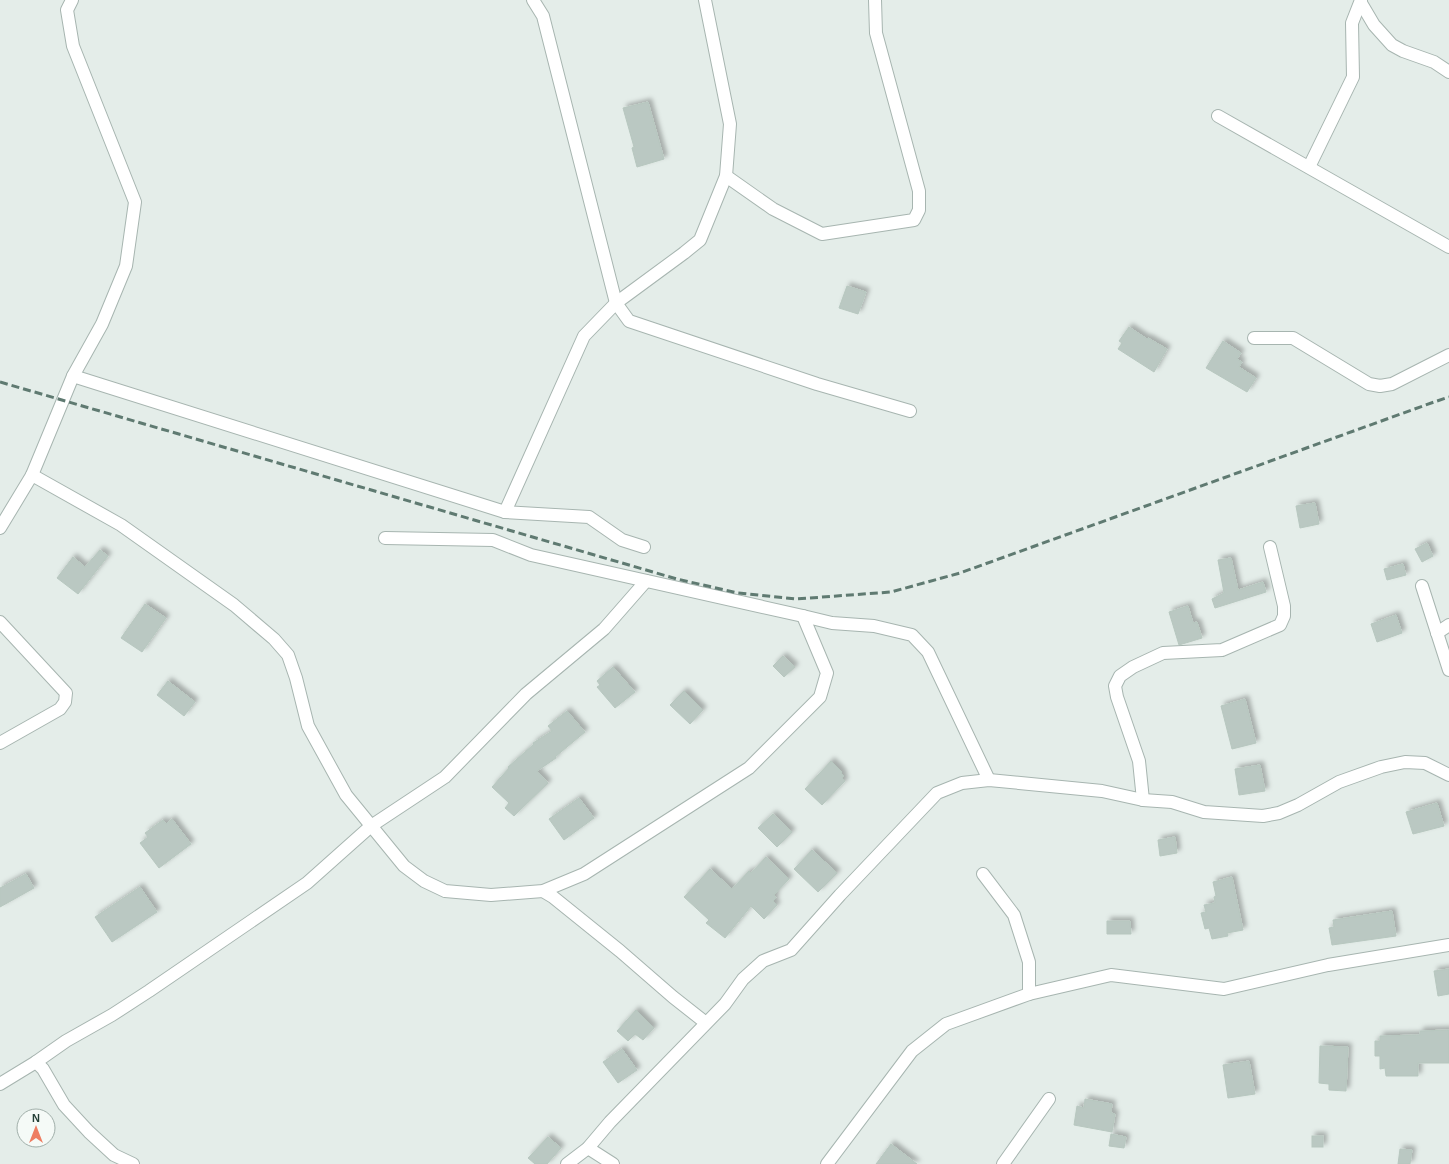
<svg xmlns="http://www.w3.org/2000/svg" width="1449" height="1164" font-family="Helvetica,sans-serif">
<style>
.building{fill:#bac8c2;stroke:#b7c7bf;filter:url(#shadow)}
.lines{fill:none;stroke-linecap:round;stroke-linejoin:round}
.minor-casing{stroke:#a7b5b0;stroke-width:14}
.minor{stroke:#fff;stroke-width:12}
.rail{stroke:#5f7a71;stroke-width:3;stroke-dasharray:8 4;stroke-linecap:butt}
</style>
<defs>
<filter id="shadow"><feDropShadow dx="3.5" dy="-3.5" stdDeviation="2" flood-color="#0004"/></filter>
</defs>
<rect width="100%" height="100%" fill="#e4ede9"/>
<g class="building">
<polygon points="648,102 664,159 637,167 632,148 634,147 623,108"/>
<polygon points="847,286 866,292 858,314 839,308"/>
<polygon points="1129,327 1147,339 1148,338 1167,349 1154,372 1118,349 1122,343 1119,341"/>
<polygon points="1223,341 1241,353 1237,359 1242,362 1239,367 1256,378 1247,392 1206,368"/>
<polygon points="1315,503 1319,524 1300,528 1296,506"/>
<polygon points="1427,543 1433,556 1422,562 1415,549"/>
<polygon points="100,550 108,556 78,594 57,578 73,557 85,567"/>
<polygon points="1231,558 1238,590 1263,582 1266,592 1215,608 1212,599 1224,593 1218,560"/>
<polygon points="1403,564 1406,575 1387,580 1384,569"/>
<polygon points="145,604 166,618 142,652 121,638"/>
<polygon points="1188,606 1193,623 1197,622 1202,638 1179,645 1169,612"/>
<polygon points="1396,615 1402,633 1377,642 1371,624"/>
<polygon points="783,656 795,667 784,677 773,666"/>
<polygon points="613,667 635,692 615,708 597,687 600,685 597,681"/>
<polygon points="168,681 195,702 184,716 157,695"/>
<polygon points="684,691 703,710 690,724 670,705"/>
<polygon points="1245,699 1256,743 1232,749 1221,706"/>
<polygon points="567,711 585,732 555,757 556,758 537,771 548,783 514,816 505,808 509,803 492,787 509,768 508,767 534,744 533,743 552,731 548,726"/>
<polygon points="831,761 842,772 841,773 844,776 842,778 845,781 822,805 805,789"/>
<polygon points="1260,765 1265,791 1239,795 1235,769"/>
<polygon points="579,798 594,818 564,840 549,819"/>
<polygon points="1437,803 1444,826 1413,834 1406,812"/>
<polygon points="773,814 792,832 777,847 758,828"/>
<polygon points="172,819 191,844 159,868 140,843 148,837 145,833 163,820 166,824"/>
<polygon points="1175,837 1177,853 1160,856 1158,840"/>
<polygon points="812,850 837,873 818,892 794,869"/>
<polygon points="766,857 789,879 774,895 776,898 773,901 777,905 764,919 751,906 725,938 706,923 709,920 684,897 710,869 732,889 749,871 751,873"/>
<polygon points="26,874 34,888 0,907 0,888"/>
<polygon points="1232,877 1243,930 1227,933 1228,936 1212,939 1209,928 1205,929 1201,913 1206,912 1204,905 1215,903 1214,897 1216,896 1213,882"/>
<polygon points="140,887 157,912 112,942 95,917"/>
<polygon points="1392,911 1396,936 1332,945 1329,928 1334,927 1333,920"/>
<polygon points="1107,921 1130,921 1131,934 1107,934"/>
<polygon points="1449,969 1449,994 1438,996 1434,971"/>
<polygon points="636,1010 654,1028 643,1040 635,1034 628,1041 617,1031"/>
<polygon points="1449,1030 1449,1063 1418,1063 1418,1076 1386,1076 1385,1068 1380,1069 1380,1056 1375,1056 1375,1041 1380,1041 1380,1036 1420,1035 1420,1031"/>
<polygon points="1320,1046 1348,1047 1346,1091 1329,1090 1329,1084 1319,1083"/>
<polygon points="622,1049 637,1070 618,1083 603,1062"/>
<polygon points="1249,1061 1255,1094 1228,1098 1223,1065"/>
<polygon points="1085,1099 1112,1104 1111,1113 1115,1114 1112,1132 1074,1125 1077,1106 1084,1108"/>
<polygon points="1111,1134 1126,1137 1124,1148 1109,1146"/>
<rect x="1312" y="1136" width="11" height="11"/>
<polygon points="548,1137 561,1148 547,1164 535,1164 528,1158"/>
<polygon points="891,1144 917,1164 876,1164"/>
<polygon points="1400,1149 1412,1150 1410,1164 1398,1164"/>
</g>
<g class="lines">
<g class="minor-casing">
<g id="minor">
<polyline points="533,0 543,16 616,303 629,321 817,384 910,411"/>
<polyline points="1361,3 1374,25 1392,45 1403,51 1434,62 1449,72"/>
<polyline points="1218,116 1449,247"/>
<polyline points="1309,167 1353,77 1352,23 1361,0"/>
<polyline points="726,176 773,209 822,234 914,220 919,210 919,191 876,33 875,0"/>
<polyline points="1254,338 1293,338 1369,384 1380,386 1392,384 1449,355"/>
<polyline points="73,376 505,512 589,517 622,540 644,547"/>
<polyline points="32,475 121,525 234,605 274,639 288,655 296,678 308,726 346,795 404,866 424,881 445,891 491,895 543,891 584,874 749,768 820,697 827,673 803,616"/>
<polyline points="505,512 584,336 616,303 684,253 700,240 726,176 730,124 705,0"/>
<polyline points="0,528 32,475 73,376 102,324 126,266 135,202 73,46 67,10 72,0"/>
<polyline points="385,538 493,540 531,555 803,616 832,623 874,626 912,635 928,652 989,780"/>
<polyline points="1422,586 1449,670"/>
<polyline points="0,622 66,693 65,702 60,709 0,743"/>
<polyline points="1437,633 1449,625"/>
<polyline points="1143,800 1139,761 1117,697 1115,686 1120,676 1133,667 1163,653 1222,650 1280,625 1284,616 1284,606 1270,547"/>
<polyline points="983,874 1014,915 1029,962 1029,994"/>
<polyline points="543,891 553,897 620,951 673,997 706,1023"/>
<polyline points="36,1062 66,1041 112,1015 149,991 307,883 371,826 445,777 526,694 604,629 646,581"/>
<polyline points="0,1084 36,1062 43,1069 64,1105 89,1132 114,1155 133,1164"/>
<polyline points="588,1148 613,1164"/>
<polyline points="567,1164 588,1148 610,1122 725,1004 743,979 763,961 791,950 840,895 937,793 962,783 989,780 1102,791 1143,800 1172,802 1204,812 1263,816 1279,813 1298,805 1339,782 1381,767 1405,762 1425,763 1449,775"/>
<polyline points="827,1164 912,1051 946,1024 1029,994 1111,975 1224,989 1328,965 1449,945"/>
<polyline points="1003,1164 1049,1099"/>
</g>
</g>
<use href="#minor" class="minor"/>
<polyline class="rail" points="0,382 677,579 738,593 796,599 891,592 960,573 1434,402 1449,397"/>
</g>
<g transform="translate(36 1128)"><circle r="19" fill="#f5faf7" stroke="#a1afaa"/>
<path d="M0-3L7 15L0 10L-7 15Z" fill="#ee7d62"/>
<text y="-6" font-size="11" font-weight="bold" text-anchor="middle" fill="#243f36">N</text>
</g>
</svg>
